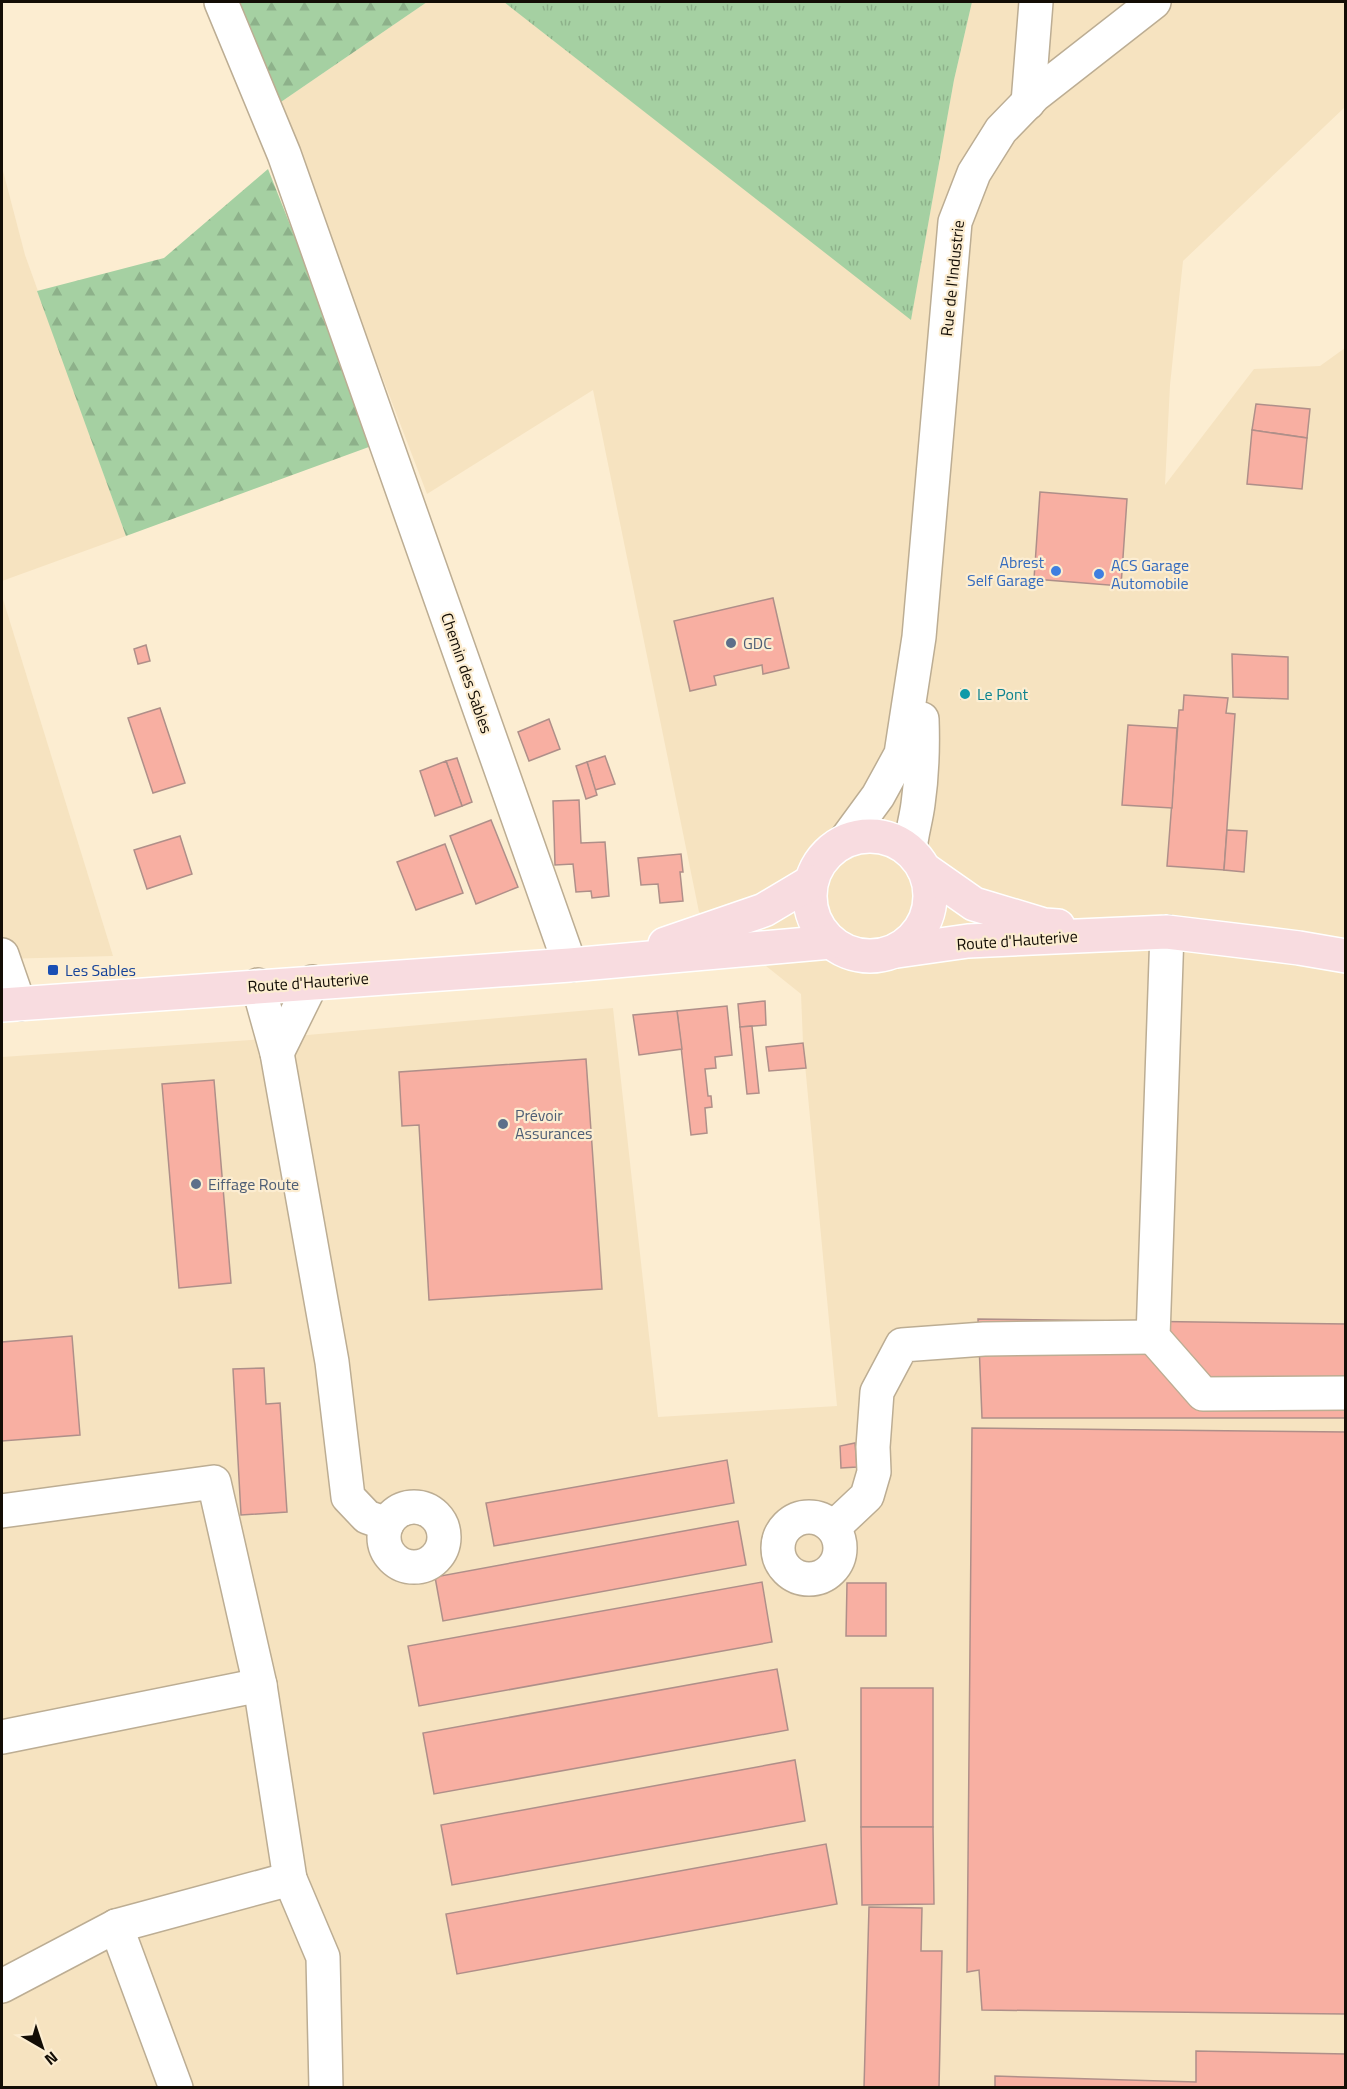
<svg xmlns="http://www.w3.org/2000/svg" width="1347" height="2089" font-family="'Titillium Web',sans-serif">
<style>
.built{fill:#f6e3c0}
.grass{fill:url(#grass-tufts)}
.forest{fill:url(#forest-firs)}
.building{fill:#f8afa2;stroke:#af8f89;stroke-width:1.5}
.lines{fill:none;stroke-linecap:round;stroke-linejoin:round}
.minor-casing{stroke:#bcad93;stroke-width:36}
.major-casing{stroke:#fff;stroke-width:36}
.minor{stroke:#fff;stroke-width:33}
.major{stroke:#f8dce0;stroke-width:33}
.shop-dot{fill:#3f7fe0;stroke:#fcedd1;stroke-width:2}
.service-dot{fill:#5c6f8a;stroke:#fcedd1;stroke-width:2}
.culture-dot{fill:#0f9aa8;stroke:#fcedd1;stroke-width:2}
.transit-dot{fill:#1a4fb4;stroke:#fcedd1;stroke-width:2}
.labels{text-anchor:middle;dominant-baseline:central;stroke-width:4.5;stroke-linejoin:round;paint-order:stroke}
.street-label{font-size:16px;fill:#130d05;stroke:#fcedd1}
.shop-label{font-size:16px;fill:#366cbe;stroke:#fcedd1;text-anchor:end}
.service-label{font-size:16px;fill:#4e5e75;stroke:#fcedd1;text-anchor:start}
.culture-label{font-size:16px;fill:#0d838f;stroke:#fcedd1;text-anchor:start}
.transit-label{font-size:16px;fill:#164399;stroke:#fcedd1;text-anchor:start}
</style>
<defs>
<pattern id="grass-tufts" width="24" height="20" patternUnits="userSpaceOnUse" patternTransform="scale(1.5)"><rect width="24" height="20" fill="#a5d0a2"/><path d="M3 7l-1-3M5 7V3M7 7l1-3M15 17l-1-3M17 17v-4M19 17l1-3" fill="none" stroke="#8db18a"/></pattern>
<pattern id="forest-firs" width="22" height="20" patternUnits="userSpaceOnUse" patternTransform="scale(1.5)"><rect width="22" height="20" fill="#a5d0a2"/><path d="M5 1l3.5 6h-7zM16 11l3.5 6h-7z" fill="#8db18a"/></pattern>
</defs>
<rect width="100%" height="100%" fill="#fcedd1"/>
<g class="built">
<polygon points="427,2 504,2 911,319 954,80 972,2 1345,2 1345,107 1183,261 1170,385 1165,485 1254,369 1320,366 1345,348 1345,2087 2,2088 2,1057 251,1040 613,1008 658,1417 837,1406 803,1043 801,994 699,912 593,390 427,494 278,104"/>
<polygon points="2,167 25,255 126,536 2,581"/>
<polygon points="2,596 113,956 2,959"/>
</g>
<polygon class="grass" points="504,2 972,2 954,80 911,320"/>
<g class="forest">
<polygon points="234,2 427,2 278,104"/>
<polygon points="268,169 377,444 126,536 37,291 164,258"/>
</g>
<g class="building">
<polygon points="1256,404 1310,409 1307,438 1252,430"/>
<polygon points="1252,430 1307,438 1302,489 1247,484"/>
<polygon points="1040,492 1127,499 1121,586 1034,579"/>
<polygon points="773,598 789,668 763,674 762,665 714,676 716,685 690,691 674,621"/>
<polygon points="146,645 150,661 138,664 134,649"/>
<polygon points="1232,654 1288,657 1288,699 1233,697"/>
<rect x="961" y="689" width="7" height="10"/>
<polygon points="1184,695 1228,698 1226,713 1235,714 1224,870 1167,866 1179,710 1183,710"/>
<polygon points="160,708 185,783 153,793 128,718"/>
<polygon points="549,719 560,749 529,761 518,732"/>
<polygon points="1128,725 1177,728 1172,808 1122,805"/>
<polygon points="605,756 615,784 595,790 587,762"/>
<polygon points="457,758 472,802 462,806 446,761"/>
<polygon points="446,761 462,806 435,816 420,771"/>
<polygon points="587,762 597,795 586,799 576,766"/>
<polygon points="579,800 581,843 605,842 609,896 592,898 591,891 576,892 573,864 555,865 553,801"/>
<polygon points="491,820 518,887 476,904 450,836"/>
<polygon points="1227,830 1247,831 1244,872 1224,870"/>
<polygon points="180,836 192,874 147,889 134,850"/>
<polygon points="445,844 463,893 416,910 397,862"/>
<polygon points="681,854 683,872 680,872 683,901 660,903 658,884 641,885 638,858"/>
<polygon points="765,1001 766,1025 740,1027 738,1004"/>
<polygon points="727,1006 732,1055 715,1057 716,1068 705,1069 708,1096 711,1096 712,1107 705,1108 707,1133 691,1135 677,1011"/>
<polygon points="677,1011 682,1049 639,1055 633,1015"/>
<polygon points="752,1026 759,1093 747,1094 740,1027"/>
<polygon points="803,1043 806,1068 769,1071 766,1047"/>
<polygon points="586,1059 602,1289 429,1300 419,1125 402,1126 399,1072"/>
<polygon points="214,1080 231,1283 179,1288 162,1084"/>
<polygon points="978,1319 1346,1324 1346,1418 982,1418"/>
<polygon points="72,1336 80,1435 2,1441 2,1342"/>
<polygon points="264,1368 266,1404 280,1403 287,1512 241,1515 233,1369"/>
<polygon points="972,1428 1346,1432 1346,2014 982,2010 979,1970 967,1972"/>
<polygon points="855,1443 857,1467 841,1468 840,1446"/>
<polygon points="727,1460 734,1503 494,1546 486,1503"/>
<polygon points="738,1521 746,1565 443,1621 435,1577"/>
<polygon points="762,1582 772,1642 419,1706 408,1646"/>
<polygon points="847,1583 886,1583 886,1636 846,1636"/>
<polygon points="777,1669 788,1730 434,1794 423,1733"/>
<rect x="861" y="1688" width="72" height="139"/>
<polygon points="795,1760 805,1821 452,1885 441,1825"/>
<polygon points="861,1827 933,1827 934,1904 862,1905"/>
<polygon points="826,1844 837,1904 457,1974 446,1914"/>
<polygon points="869,1907 922,1908 921,1951 942,1951 939,2088 864,2088"/>
<polygon points="1196,2051 1346,2054 1346,2088 995,2088 995,2076 1196,2082"/>
</g>
<g class="lines">
<g class="minor-casing">
<g id="minor">
<polyline points="221,2 284,154 570,965"/>
<polyline points="1028,103 1036,2"/>
<polyline points="845,841 878,796 901,754 919,637 955,222 974,173 1001,130 1035,95 1154,2"/>
<path d="M910,851C911,835 916,820 918,804C922,776 923,748 922,719"/>
<polyline points="1167,932 1153,1337 1203,1394 1346,1393"/>
<polyline points="2,955 19,1004"/>
<polyline points="258,985 277,1053 332,1362 348,1497 367,1517 387,1524"/>
<polyline points="277,1053 312,982"/>
<circle cx="414" cy="1537" r="30"/>
<polyline points="2,1511 214,1482 260,1685 290,1879 116,1926 2,1986"/>
<circle cx="809" cy="1548" r="31"/>
<polyline points="833,1528 867,1496 874,1472 873,1447 877,1392 902,1345 984,1339 1153,1337"/>
<polyline points="2,1737 260,1685"/>
<polyline points="290,1879 323,1957 326,2088"/>
<polyline points="116,1926 176,2088"/>
</g>
</g>
<g class="major-casing">
<g id="major">
<circle cx="870" cy="896" r="60"/>
<polyline points="924,869 974,904 1044,925 1058,926"/>
<polyline points="665,944 764,910 811,882"/>
<polyline points="897,951 968,941 1167,932 1299,948 1346,956"/>
<polyline points="2,1005 570,965 831,942"/>
</g>
</g>
<use href="#minor" class="minor"/>
<use href="#major" class="major"/>
</g>
<g class="shop-dot">
<circle cx="1056" cy="571" r="6"/>
<circle cx="1099" cy="574" r="6"/>
</g>
<g class="service-dot">
<circle cx="731" cy="643" r="6"/>
<circle cx="503" cy="1124" r="6"/>
<circle cx="196" cy="1184" r="6"/>
</g>
<circle class="culture-dot" cx="965" cy="694" r="6"/>
<rect class="transit-dot" x="47" y="964" width="12" height="12" rx="3"/>
<g class="labels">
<g class="street-label">
<text transform="translate(952 278) rotate(-84)">Rue de l'Industrie</text>
<text transform="translate(467 673) rotate(71)">Chemin des Sables</text>
<text transform="translate(1017 940) rotate(-4)">Route d'Hauterive</text>
<text transform="translate(308 982) rotate(-4)">Route d'Hauterive</text>
</g>
<g class="shop-label">
<text x="1044" y="562">Abrest<tspan x="1044" dy="18">Self Garage</tspan></text>
<text x="1111" y="565" text-anchor="start">ACS Garage<tspan x="1111" dy="18">Automobile</tspan></text>
</g>
<g class="service-label">
<text x="743" y="643">GDC</text>
<text x="515" y="1115">Prévoir<tspan x="515" dy="18">Assurances</tspan></text>
<text x="208" y="1184">Eiffage Route</text>
</g>
<g class="culture-label">
<text x="977" y="694">Le Pont</text>
</g>
<g class="transit-label">
<text x="65" y="970">Les Sables</text>
</g>
</g>
<rect width="1347" height="2089" fill="none" stroke="#130d05" stroke-width="6"/>
<g transform="translate(42 2047) rotate(141)" stroke="#fcedd1" stroke-width="4.5" paint-order="stroke">
<path d="M0-4.5L10 22L0 15L-10 22Z" fill="#130d05"/>
<text y="-9" font-size="16" font-weight="bold" text-anchor="middle" fill="#130d05">N</text>
</g>
</svg>
